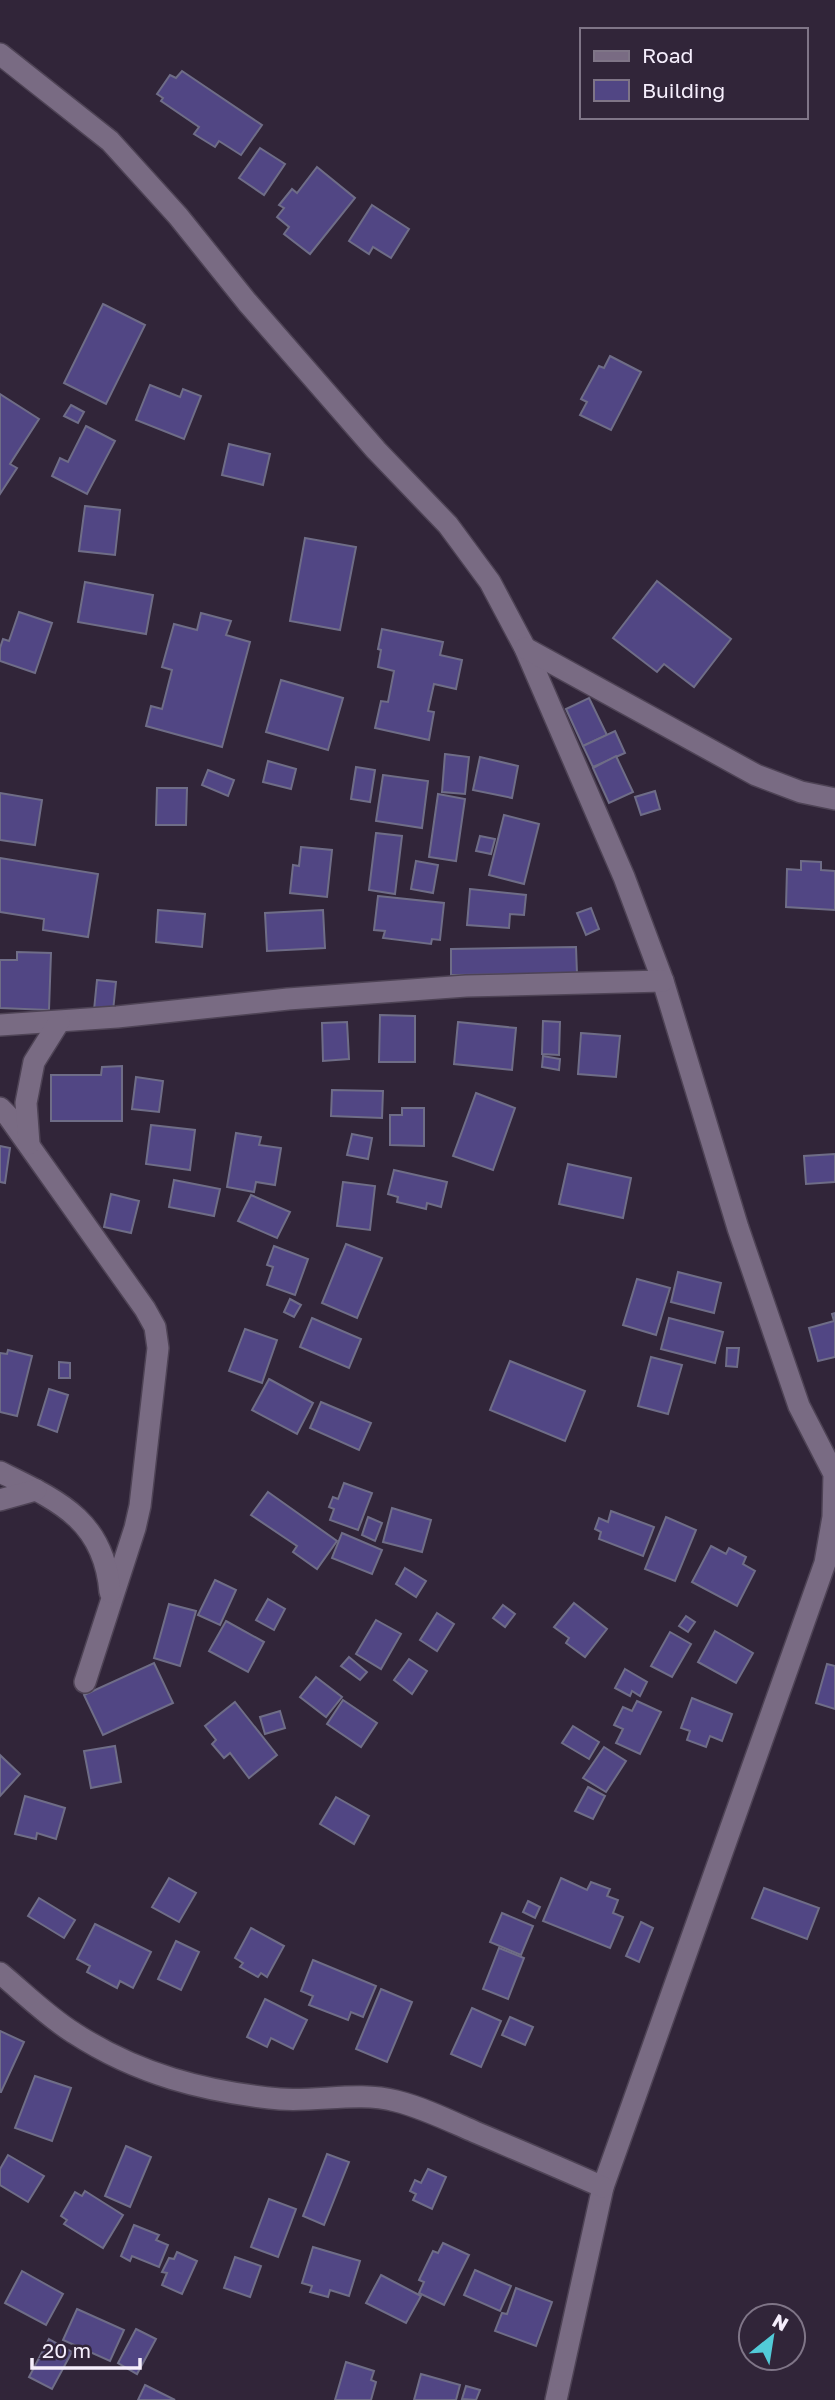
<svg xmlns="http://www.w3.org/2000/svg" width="835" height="2400" font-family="'Golos Text',sans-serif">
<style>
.building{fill:#514684;stroke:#6f6d87;stroke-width:2}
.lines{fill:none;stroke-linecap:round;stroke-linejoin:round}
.minor-casing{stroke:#4e4355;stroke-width:24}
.minor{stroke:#796b83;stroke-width:21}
</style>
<rect width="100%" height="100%" fill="#312539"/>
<g class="building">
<polygon points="182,71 262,125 241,155 219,141 215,147 194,134 199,127 161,101 163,98 157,94 170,75 176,78"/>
<polygon points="260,148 285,164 264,195 239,178"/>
<polygon points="317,167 355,198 310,254 284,234 289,227 277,217 284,208 279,205 292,189 297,193"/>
<polygon points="372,205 409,229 391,258 373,247 369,254 349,241"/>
<polygon points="103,304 145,325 106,404 64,383"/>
<polygon points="610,356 641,372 611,430 580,415 587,402 581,399 599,366 604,368"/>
<polygon points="150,385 180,397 183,389 201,396 184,439 136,420"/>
<polygon points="0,394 39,419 10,464 17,468 0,494"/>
<polygon points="71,405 84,412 78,423 64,416"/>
<polygon points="86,426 115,441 87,494 52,476 60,458 68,462"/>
<polygon points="229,444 270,454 263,485 222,475"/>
<polygon points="85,506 120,510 115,555 79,551"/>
<polygon points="305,538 356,547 340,630 290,621"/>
<polygon points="657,581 731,639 694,687 664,664 657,672 613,638"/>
<polygon points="85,582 153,595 146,634 78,622"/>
<polygon points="19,612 52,623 35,673 0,661 0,648 3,639 9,641"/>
<polygon points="201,613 231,621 226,635 250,642 222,747 146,726 151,706 162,709 172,670 162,667 174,624 197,630"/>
<polygon points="382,629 443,642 440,655 462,660 456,689 434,684 428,711 434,712 429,740 375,728 381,701 388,702 394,671 378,667 381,650 378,649"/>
<polygon points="281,680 343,698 328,750 266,732"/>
<polygon points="589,698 607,735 583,746 566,709"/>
<polygon points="615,731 625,753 593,767 583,746"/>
<polygon points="445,754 469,757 465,794 442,792"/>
<polygon points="616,756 633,792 609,803 593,768"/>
<polygon points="480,757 518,766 512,798 473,790"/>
<polygon points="268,761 296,769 291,789 263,782"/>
<polygon points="356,767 375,770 370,802 351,799"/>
<polygon points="208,770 234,780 228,796 202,785"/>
<polygon points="383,775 428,781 422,828 376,821"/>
<polygon points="157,788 187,788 186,825 156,825"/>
<polygon points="655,791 660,809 641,815 635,797"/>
<polygon points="0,793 42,800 35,845 0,840"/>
<polygon points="438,794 465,799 456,861 429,857"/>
<polygon points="504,815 539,824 524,884 489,875"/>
<polygon points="376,833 402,836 395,894 369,890"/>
<polygon points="480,836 495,839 491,854 476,851"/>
<polygon points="301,847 332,850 327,897 290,893 293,865 299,866"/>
<polygon points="0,858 98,874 88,937 43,930 44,919 0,912"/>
<polygon points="416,861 438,865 433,893 411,889"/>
<polygon points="801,861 821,862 821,870 835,871 835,910 786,907 787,869 801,870"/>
<polygon points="470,889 526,895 524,915 510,914 509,928 467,925"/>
<polygon points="378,896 444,903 440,940 432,939 431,944 383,938 385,931 374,930"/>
<polygon points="591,908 599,929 586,935 577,913"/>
<polygon points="158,910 205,914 202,947 156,942"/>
<polygon points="323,910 325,948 267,951 265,913"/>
<polygon points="576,947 577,974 451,975 451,949"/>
<polygon points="17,952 51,953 49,1010 0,1008 0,960 17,960"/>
<polygon points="97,980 116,982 113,1011 94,1010"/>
<polygon points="380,1015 415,1016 415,1062 379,1062"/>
<polygon points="543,1021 560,1022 559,1055 542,1054"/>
<polygon points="347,1022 349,1059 323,1061 322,1023"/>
<polygon points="458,1022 516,1028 512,1070 454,1064"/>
<polygon points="581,1033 620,1036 616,1077 578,1074"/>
<polygon points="543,1056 560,1059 559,1070 542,1067"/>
<polygon points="122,1066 122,1121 51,1121 51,1075 101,1075 102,1067"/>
<polygon points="136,1077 163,1081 159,1112 132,1109"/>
<polygon points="332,1090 383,1091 382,1118 331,1116"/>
<polygon points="476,1093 515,1108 493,1170 453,1156"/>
<polygon points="402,1108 424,1108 424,1146 390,1145 390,1115 402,1115"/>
<polygon points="151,1125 195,1130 190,1170 146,1164"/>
<polygon points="236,1133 261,1137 259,1145 281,1148 275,1185 256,1182 254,1192 227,1187"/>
<polygon points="352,1134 372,1138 368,1159 347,1155"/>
<polygon points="0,1146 10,1148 5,1183 0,1182"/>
<polygon points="835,1154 835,1182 806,1184 804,1156"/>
<polygon points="568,1164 631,1178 623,1218 559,1204"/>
<polygon points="394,1170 447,1182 441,1207 427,1203 426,1209 397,1202 398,1197 388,1194"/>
<polygon points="174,1180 220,1189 214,1216 169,1207"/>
<polygon points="343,1182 375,1186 370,1230 337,1226"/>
<polygon points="111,1194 139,1201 131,1233 104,1227"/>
<polygon points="251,1195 290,1212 277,1238 238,1221"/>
<polygon points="346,1244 382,1258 357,1318 322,1303"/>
<polygon points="274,1246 308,1259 295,1295 267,1285 273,1267 267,1265"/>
<polygon points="678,1272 721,1283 714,1313 671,1302"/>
<polygon points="637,1279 670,1288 656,1335 623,1325"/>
<polygon points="290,1299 301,1305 294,1317 284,1312"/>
<polygon points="835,1313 835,1357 818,1361 809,1328 834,1321 832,1314"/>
<polygon points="312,1318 361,1339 349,1368 300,1347"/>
<polygon points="669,1318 723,1332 715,1363 661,1349"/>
<polygon points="245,1329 277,1340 262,1383 229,1371"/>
<polygon points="727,1348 739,1348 737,1367 726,1366"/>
<polygon points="8,1350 32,1356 17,1416 0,1412 0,1353 7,1354"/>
<polygon points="651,1357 682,1365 668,1414 638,1406"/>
<polygon points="510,1361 585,1391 565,1441 490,1410"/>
<polygon points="59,1362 70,1363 70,1378 59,1378"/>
<polygon points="269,1379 313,1403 297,1434 252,1410"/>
<polygon points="49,1389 68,1395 57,1432 38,1425"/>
<polygon points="321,1402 371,1423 359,1450 310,1428"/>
<polygon points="344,1483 372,1493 358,1530 330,1520 334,1509 329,1507 333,1497 338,1499"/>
<polygon points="268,1492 337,1541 317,1569 293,1552 297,1546 251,1515"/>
<polygon points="392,1508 431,1520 422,1552 383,1542"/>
<polygon points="611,1511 654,1527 643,1556 599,1539 601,1532 595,1529 599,1518 608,1522"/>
<polygon points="368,1517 382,1523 375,1541 362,1535"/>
<polygon points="666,1517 696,1530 675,1581 645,1569"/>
<polygon points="342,1533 382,1550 372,1574 332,1558"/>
<polygon points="711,1546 726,1554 729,1548 746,1557 743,1564 755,1571 737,1606 692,1582"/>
<polygon points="405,1568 426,1581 416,1597 396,1584"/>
<polygon points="215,1580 236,1590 220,1625 198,1615"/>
<polygon points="268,1599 285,1609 274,1630 256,1620"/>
<polygon points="574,1603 607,1629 585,1657 566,1643 569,1638 554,1627"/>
<polygon points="169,1604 196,1611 180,1666 154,1658"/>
<polygon points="503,1605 515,1614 505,1627 493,1618"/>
<polygon points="437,1613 454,1624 437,1651 420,1640"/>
<polygon points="686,1616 695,1622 688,1632 679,1626"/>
<polygon points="376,1620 401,1634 381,1669 356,1654"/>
<polygon points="226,1621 264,1642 248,1672 209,1651"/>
<polygon points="715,1631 753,1653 736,1683 698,1662"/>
<polygon points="670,1632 691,1644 672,1677 651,1666"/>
<polygon points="349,1657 367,1672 360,1680 341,1666"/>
<polygon points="409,1659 427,1671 412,1694 394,1680"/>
<polygon points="154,1663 173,1703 103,1735 84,1695"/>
<polygon points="827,1664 835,1666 835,1709 816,1703"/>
<polygon points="625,1669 647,1682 640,1696 632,1691 630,1696 615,1688"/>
<polygon points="316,1677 342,1697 326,1717 300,1697"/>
<polygon points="692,1698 732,1714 722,1741 710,1736 706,1747 687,1740 690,1731 681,1728"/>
<polygon points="343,1700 377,1723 361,1747 327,1724"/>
<polygon points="637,1701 661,1712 640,1754 616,1743 623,1729 614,1725 623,1707 632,1711"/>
<polygon points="235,1702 277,1755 249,1778 230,1753 224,1758 212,1744 216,1740 205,1726"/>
<polygon points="280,1711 285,1728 265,1734 260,1717"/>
<polygon points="573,1726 599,1742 589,1759 562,1743"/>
<polygon points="115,1746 121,1782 91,1788 84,1751"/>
<polygon points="604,1747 626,1761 606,1792 583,1778"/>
<polygon points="0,1755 20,1774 0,1796"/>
<polygon points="588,1787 605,1796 593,1819 575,1811"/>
<polygon points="25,1796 65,1808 56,1839 37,1833 36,1839 15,1834"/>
<polygon points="336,1797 369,1816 354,1844 320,1824"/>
<polygon points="169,1878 196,1893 179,1922 152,1907"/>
<polygon points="561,1878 587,1890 591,1882 610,1889 607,1896 618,1900 613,1913 623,1917 610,1948 543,1921"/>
<polygon points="764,1888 819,1908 807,1939 752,1918"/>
<polygon points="39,1898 75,1920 64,1938 28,1916"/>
<polygon points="528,1901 540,1907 535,1918 523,1912"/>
<polygon points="502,1913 533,1926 521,1955 490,1942"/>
<polygon points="641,1922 653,1928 639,1962 626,1956"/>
<polygon points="95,1924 151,1952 133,1988 120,1981 117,1988 87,1972 90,1966 77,1959"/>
<polygon points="251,1928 284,1946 267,1977 261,1973 258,1977 240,1967 243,1963 235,1958"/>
<polygon points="176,1941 199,1952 181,1990 158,1979"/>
<polygon points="499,1948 524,1958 508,1999 483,1989"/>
<polygon points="313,1960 376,1986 363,2017 351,2012 348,2020 309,2005 313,1996 301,1991"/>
<polygon points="381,1989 412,2002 387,2062 356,2049"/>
<polygon points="265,1999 307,2020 293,2049 271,2038 267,2047 247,2037"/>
<polygon points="472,2008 501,2021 481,2067 451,2054"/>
<polygon points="510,2017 533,2027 525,2045 502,2035"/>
<polygon points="0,2031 24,2042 1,2092 0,2092"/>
<polygon points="35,2076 71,2088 52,2141 15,2128"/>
<polygon points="126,2146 151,2157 130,2207 105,2196"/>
<polygon points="327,2154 349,2162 324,2225 303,2216"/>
<polygon points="8,2155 44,2176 28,2202 0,2185 0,2169"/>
<polygon points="428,2169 446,2177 432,2209 413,2200 416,2194 410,2191 415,2180 421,2183"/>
<polygon points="85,2191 123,2215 103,2248 64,2224 67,2220 61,2216 75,2192 82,2196"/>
<polygon points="269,2199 296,2209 278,2257 251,2247"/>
<polygon points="134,2225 159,2235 156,2240 168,2245 159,2267 132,2256 130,2261 121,2256"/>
<polygon points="443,2243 469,2255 444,2305 419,2293 424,2282 419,2280 433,2251 438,2253"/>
<polygon points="313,2247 360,2261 349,2296 330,2290 328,2297 310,2292 312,2286 302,2283"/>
<polygon points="177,2252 197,2261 182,2294 162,2285 167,2273 162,2272 169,2258 174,2259"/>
<polygon points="235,2257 261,2266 250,2297 224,2288"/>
<polygon points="475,2270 511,2286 500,2311 464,2295"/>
<polygon points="22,2271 63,2294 46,2325 5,2303"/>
<polygon points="381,2275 421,2296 406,2323 366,2303"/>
<polygon points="516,2288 552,2302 536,2346 495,2331 502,2313 507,2314"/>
<polygon points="77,2309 124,2330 110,2361 63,2340"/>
<polygon points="136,2329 156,2339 137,2374 118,2363"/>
<polygon points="49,2339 72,2352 52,2389 29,2377"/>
<polygon points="346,2362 374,2371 371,2380 376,2382 371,2400 335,2400"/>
<polygon points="421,2374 460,2385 456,2400 414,2400"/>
<polygon points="145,2385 175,2400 138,2400"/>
<polygon points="466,2386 480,2390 476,2400 462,2399"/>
</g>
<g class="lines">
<g class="minor-casing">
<g id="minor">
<polyline points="0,54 110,141 178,216 247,302 376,450 448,525 490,582 525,648 624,877 663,981 738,1228 799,1406 834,1474 833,1517 825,1563 603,2187 556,2400"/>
<polyline points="525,648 756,775 801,792 835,799"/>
<polyline points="0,1025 117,1017 288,999 466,986 663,981"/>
<polyline points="0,1108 8,1116 145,1309 155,1327 158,1348 140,1506 135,1528 85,1682"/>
<polyline points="29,1144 26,1103 34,1062 59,1022"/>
<path d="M0,1472C59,1501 104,1520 110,1592"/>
<polyline points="0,1500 36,1490"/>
<path d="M0,1973C24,1993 48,2017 74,2033C137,2074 205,2092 280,2099C318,2102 359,2091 396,2101C424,2108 450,2121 475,2132C518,2150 560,2168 603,2187"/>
</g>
</g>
<use href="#minor" class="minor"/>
</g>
<rect x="580" y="28" width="228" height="91" fill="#312539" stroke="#7f7587" stroke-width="2"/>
<rect x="594" y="51" width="35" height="10" fill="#796b83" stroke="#7f7587" stroke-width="2"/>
<text x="642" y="63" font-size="21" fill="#f5eefc">Road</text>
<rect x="594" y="80" width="35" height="21" fill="#514684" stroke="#7f7587" stroke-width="2"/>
<text x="642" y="98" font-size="21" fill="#f5eefc">Building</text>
<g transform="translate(772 2337) rotate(30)"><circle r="33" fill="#312539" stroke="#7f7587" stroke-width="2"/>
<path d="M0-5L12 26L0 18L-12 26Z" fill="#52cbd8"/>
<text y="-10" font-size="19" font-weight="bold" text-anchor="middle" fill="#f5eefc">N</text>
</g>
<path d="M32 2358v10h108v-10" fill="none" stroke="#f5eefc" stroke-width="3.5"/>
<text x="42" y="2358" font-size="21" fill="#f5eefc" stroke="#312539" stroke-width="5" paint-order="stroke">20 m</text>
</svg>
